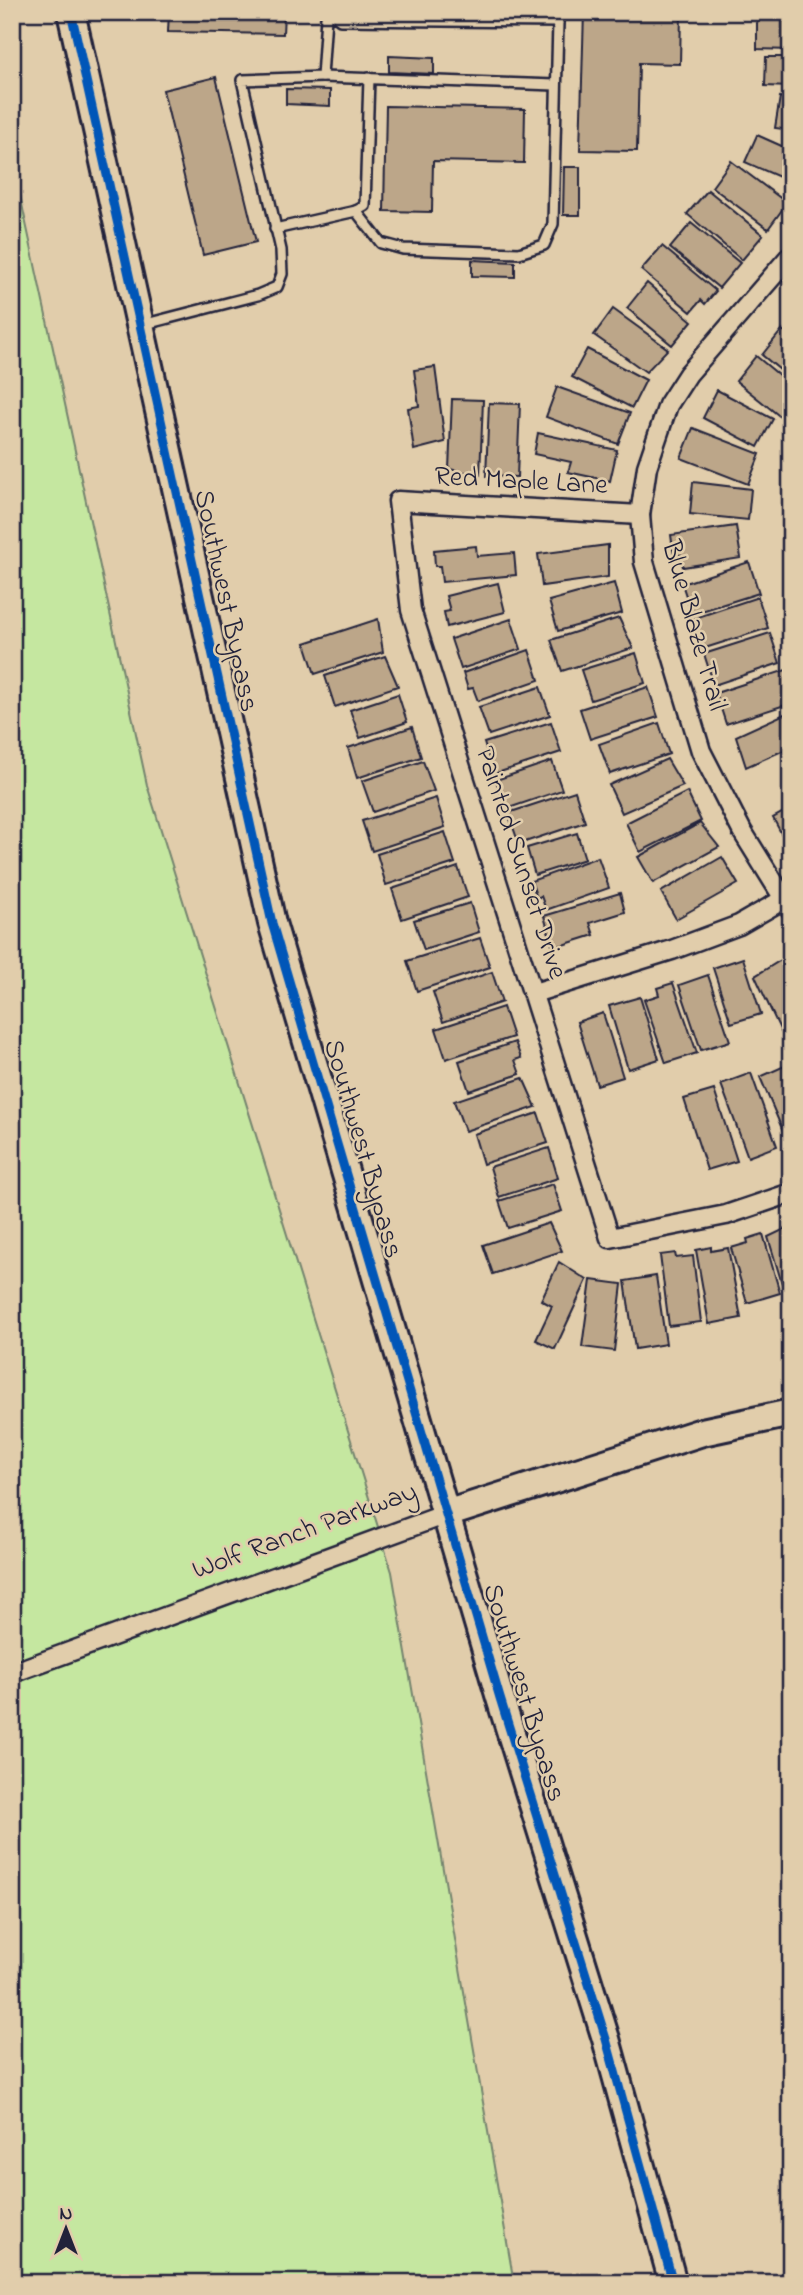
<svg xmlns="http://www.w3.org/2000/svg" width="803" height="2295" font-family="'Indie Flower',sans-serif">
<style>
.green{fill:#c5e7a0;stroke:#74846e;stroke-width:2}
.building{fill:#bca689;stroke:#22223b;stroke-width:2}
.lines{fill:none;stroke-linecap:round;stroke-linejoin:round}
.lane-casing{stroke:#22223b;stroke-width:14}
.street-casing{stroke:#22223b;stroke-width:23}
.secondary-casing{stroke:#22223b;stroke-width:32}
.lane{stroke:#e1cdab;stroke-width:9}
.street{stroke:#e1cdab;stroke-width:18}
.secondary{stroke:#e1cdab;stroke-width:26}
.cycleway-casing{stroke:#e1cdab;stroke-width:13}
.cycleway{stroke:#0057b8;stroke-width:9}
.labels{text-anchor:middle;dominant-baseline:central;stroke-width:5;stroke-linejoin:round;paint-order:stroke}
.street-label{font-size:28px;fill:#22223b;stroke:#e1cdab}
</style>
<rect width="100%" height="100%" fill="#e1cdab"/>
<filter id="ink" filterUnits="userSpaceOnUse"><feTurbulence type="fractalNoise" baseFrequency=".0143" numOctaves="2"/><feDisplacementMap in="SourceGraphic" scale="14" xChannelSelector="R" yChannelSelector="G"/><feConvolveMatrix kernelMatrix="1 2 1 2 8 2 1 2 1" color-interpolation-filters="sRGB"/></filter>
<g filter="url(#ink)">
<polygon class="green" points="12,158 147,785 392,1572 514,2283 12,2283"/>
<g class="building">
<polygon points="169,12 284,12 283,34 168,32"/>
<polygon points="471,12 515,12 515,15"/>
<polygon points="584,12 681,12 680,64 639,63 637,151 580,150"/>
<polygon points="757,20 791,20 791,50 757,49"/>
<polygon points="389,56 434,58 434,74 389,72"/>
<polygon points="766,57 791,57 791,87 765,86"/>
<polygon points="216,77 256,242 203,255 163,90"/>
<polygon points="286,89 330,90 330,106 286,104"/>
<polygon points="780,97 791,99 791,130 775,128"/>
<polygon points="386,106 525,109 524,163 433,161 432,212 384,211"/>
<polygon points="757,135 784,147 785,143 791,146 791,182 745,162"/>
<polygon points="731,161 787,203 768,229 712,187"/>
<polygon points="564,167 580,167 580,215 563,215"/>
<polygon points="708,190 763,235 742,260 687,214"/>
<polygon points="691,223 740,263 719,288 670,248"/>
<polygon points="662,246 716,291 705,304 701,300 691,312 641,270"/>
<polygon points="472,260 515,262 515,277 472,276"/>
<polygon points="647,283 692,321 672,345 627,308"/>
<polygon points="613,309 668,349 646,372 594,335"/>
<polygon points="782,330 791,337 791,379 762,355"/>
<polygon points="587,349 646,380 632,408 572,377"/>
<polygon points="756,356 791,385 788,423 736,381"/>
<polygon points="435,367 445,442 414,450 408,408 419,406 414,370"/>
<polygon points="557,387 630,413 618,444 546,417"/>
<polygon points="717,390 773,419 758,447 703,418"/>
<polygon points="452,399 483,400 480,475 449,469"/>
<polygon points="489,403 520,404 517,477 486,476"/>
<polygon points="693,428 760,454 748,484 681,458"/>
<polygon points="538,433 617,450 610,481 568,472 571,462 534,454"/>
<polygon points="693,482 751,489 748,520 690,514"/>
<polygon points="736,526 741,558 683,567 681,555 674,556 671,535"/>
<polygon points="608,545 608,577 542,586 538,554"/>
<polygon points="476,546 477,556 514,553 516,575 442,582 440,566 435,566 434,550"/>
<polygon points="749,562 759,593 692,614 682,584"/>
<polygon points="498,583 505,612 447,627 444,612 450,611 446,596"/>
<polygon points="614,583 622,613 558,631 549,601"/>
<polygon points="758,597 768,628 702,649 692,619"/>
<polygon points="619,618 633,648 562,671 551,640"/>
<polygon points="378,619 383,652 315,674 305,643"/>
<polygon points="511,619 521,649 461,669 451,639"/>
<polygon points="770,633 780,663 714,685 704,654"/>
<polygon points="529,650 539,680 478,701 473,688 468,689 463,673"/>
<polygon points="636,653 645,683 591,700 581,670"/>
<polygon points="385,656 398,686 335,707 325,676"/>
<polygon points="789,669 791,703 726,724 716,693"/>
<polygon points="540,687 550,715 489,735 479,707"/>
<polygon points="648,687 658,717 590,739 580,709"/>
<polygon points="398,694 407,722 360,738 350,710"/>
<polygon points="791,711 791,747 746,767 736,736"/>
<polygon points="551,722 561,752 494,774 484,743"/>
<polygon points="659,723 669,754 610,774 599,744"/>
<polygon points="412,727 421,757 357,778 348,748"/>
<polygon points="667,759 683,786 622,813 609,785"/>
<polygon points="423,761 434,791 373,812 362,781"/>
<polygon points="552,761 562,790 506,809 496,780"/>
<polygon points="575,791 585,822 519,844 508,813"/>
<polygon points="687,792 701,821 640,852 626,823"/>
<polygon points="436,798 445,827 372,851 362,821"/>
<polygon points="791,808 791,844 788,846 773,818"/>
<polygon points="700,823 719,847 653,883 638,857"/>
<polygon points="445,832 455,863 386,885 377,854"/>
<polygon points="577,833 585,859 535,875 527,848"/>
<polygon points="598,857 609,888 546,910 541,896 537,898 531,881"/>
<polygon points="722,857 738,884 676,919 661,892"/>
<polygon points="458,867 468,897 402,919 392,889"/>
<polygon points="620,893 625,912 590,923 594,935 553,948 544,916"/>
<polygon points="470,903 479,932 424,950 414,920"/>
<polygon points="480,938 490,967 417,991 407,961"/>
<polygon points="743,958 761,1014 731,1023 713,968"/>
<polygon points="781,960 791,980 791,1035 784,1038 755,976"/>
<polygon points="492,972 502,1002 443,1022 433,992"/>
<polygon points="708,975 730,1041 701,1050 679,985"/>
<polygon points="673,983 697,1053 666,1063 644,1000 659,995 657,988"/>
<polygon points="640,997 659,1059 628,1069 609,1006"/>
<polygon points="503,1007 513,1037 446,1059 436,1029"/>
<polygon points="603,1013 623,1077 597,1085 577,1022"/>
<polygon points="515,1042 521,1058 515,1060 520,1074 469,1091 459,1061"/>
<polygon points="789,1064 791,1136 786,1138 760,1077"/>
<polygon points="751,1073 777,1146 748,1157 721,1084"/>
<polygon points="523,1078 536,1107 465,1131 454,1101"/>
<polygon points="714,1090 737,1161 707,1170 684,1099"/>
<polygon points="538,1113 548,1143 483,1164 474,1134"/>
<polygon points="549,1148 558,1178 499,1197 490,1167"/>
<polygon points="553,1184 562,1211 508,1228 499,1201"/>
<polygon points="549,1223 562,1251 493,1274 483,1245"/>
<polygon points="791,1226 791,1296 786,1297 768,1237"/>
<polygon points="763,1234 780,1293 747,1303 731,1248 748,1243 747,1239"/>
<polygon points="711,1247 711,1251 728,1248 741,1318 709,1324 696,1250"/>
<polygon points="675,1253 676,1258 693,1256 701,1322 669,1326 660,1255"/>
<polygon points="559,1262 587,1280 555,1349 536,1340 552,1306 541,1300"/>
<polygon points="656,1276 666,1344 635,1349 625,1281"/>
<polygon points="591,1280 622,1284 614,1351 582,1347"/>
</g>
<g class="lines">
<g class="lane-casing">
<g id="lane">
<polyline points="322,77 555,85"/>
<polyline points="356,211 365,206 369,78"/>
<polyline points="275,229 356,211 381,243 403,249 519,253 544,245 553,224 558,22"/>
<polyline points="142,325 258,295 277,287 282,274 281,250 242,80 322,77 326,17 331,12 340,20 558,22 559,12"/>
</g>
</g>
<g class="street-casing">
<g id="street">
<polyline points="791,255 688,374 668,405 647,467 640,515 644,562 701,751 742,831 791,910"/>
<polyline points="640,515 398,501 411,610 610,1238 726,1215 791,1193"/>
<polyline points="534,993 672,950 739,925 791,895"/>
<polyline points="12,1673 446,1514"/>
</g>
</g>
<g class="secondary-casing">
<g id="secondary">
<polyline points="71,12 272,923 500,1698 606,2039 673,2283"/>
<polyline points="446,1514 702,1432 791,1413"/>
</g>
</g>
<use href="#lane" class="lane"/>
<use href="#street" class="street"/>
<use href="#secondary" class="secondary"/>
<g class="cycleway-casing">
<polyline id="cycleway" points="71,12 272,923 500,1698 606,2039 673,2283"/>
</g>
<use href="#cycleway" class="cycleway"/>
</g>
</g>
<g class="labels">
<g class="street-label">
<text transform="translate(521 482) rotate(3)">Red Maple Lane</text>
<text transform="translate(225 601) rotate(78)">Southwest Bypass</text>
<text transform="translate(693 626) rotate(74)">Blue Blaze Trail</text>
<text transform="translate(520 863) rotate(72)">Painted Sunset Drive</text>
<text transform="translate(362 1149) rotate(74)">Southwest Bypass</text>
<text transform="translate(305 1532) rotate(-20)">Wolf Ranch Parkway</text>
<text transform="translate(523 1693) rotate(73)">Southwest Bypass</text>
</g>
</g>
<rect width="803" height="2295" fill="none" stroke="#e1cdab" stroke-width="42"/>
<rect x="21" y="21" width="761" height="2253" fill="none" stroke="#22223b" stroke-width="2.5" filter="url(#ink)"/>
<g transform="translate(66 2229)" stroke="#e1cdab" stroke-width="5" paint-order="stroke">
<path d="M0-5L12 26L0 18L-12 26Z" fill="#22223b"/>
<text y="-10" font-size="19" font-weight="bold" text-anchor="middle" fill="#22223b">N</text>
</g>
</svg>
